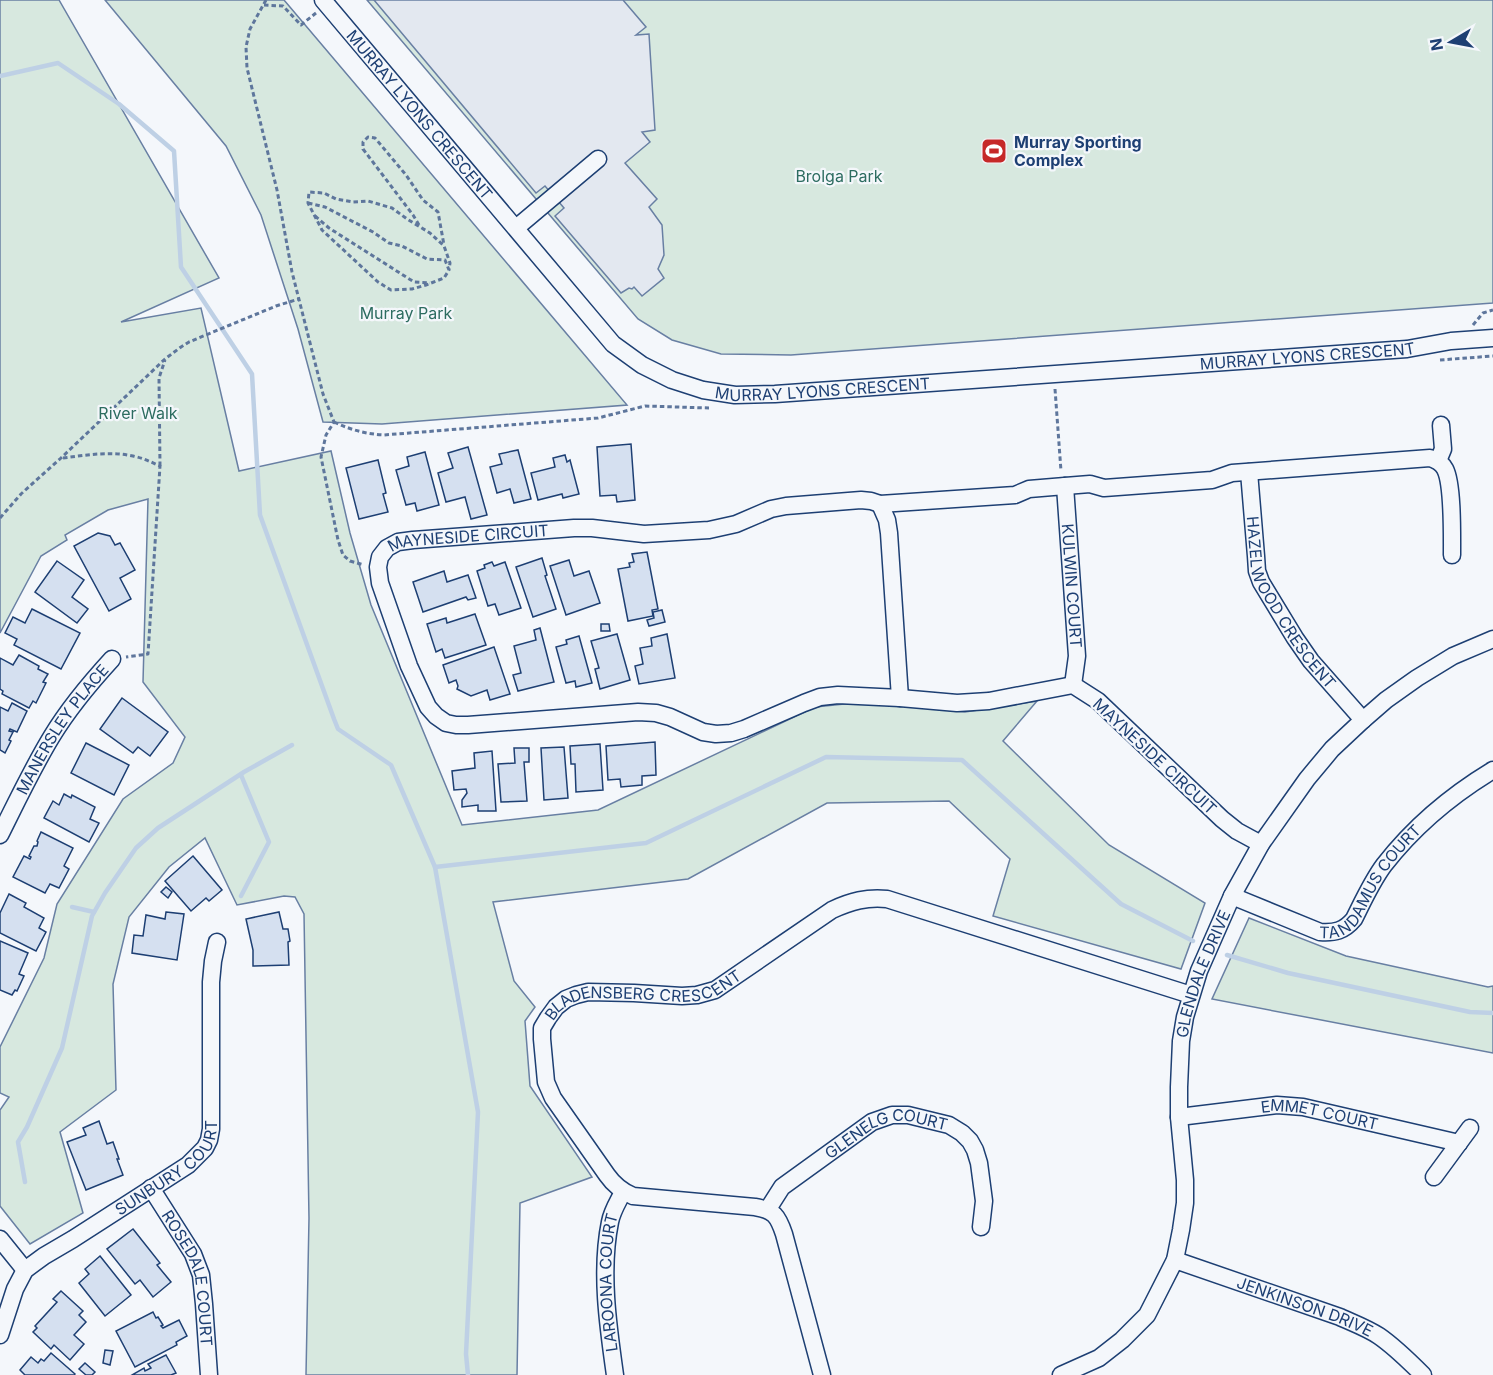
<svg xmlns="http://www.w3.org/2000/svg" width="1493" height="1375" font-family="Inter,sans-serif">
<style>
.green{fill:#d7e8df;stroke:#687fa3;stroke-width:1.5}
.parking{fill:#e3e8f0;stroke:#687fa3;stroke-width:1.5}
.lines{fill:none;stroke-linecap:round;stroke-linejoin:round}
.stream{stroke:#bed0e5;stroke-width:4.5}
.building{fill:#d5e0f0;stroke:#1d3f73;stroke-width:1.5}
.minor-casing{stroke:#1d3f73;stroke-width:19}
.path{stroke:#5e769c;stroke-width:3;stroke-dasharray:4.5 3;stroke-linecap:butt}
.minor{stroke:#f4f7fb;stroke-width:16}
.labels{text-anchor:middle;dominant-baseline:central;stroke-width:4.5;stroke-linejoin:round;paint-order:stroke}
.street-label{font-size:16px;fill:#1d3f73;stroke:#f4f7fb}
.poi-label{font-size:16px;font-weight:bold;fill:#1d3f73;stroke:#f4f7fb;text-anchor:start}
.park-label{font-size:16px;fill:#2c6c60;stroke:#f4f7fb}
</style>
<rect width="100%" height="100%" fill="#f4f7fb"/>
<g class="green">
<polygon points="0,0 59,0 219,278 121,322 201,308 239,471 331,451 350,533 371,605 462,825 598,810 815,707 864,702 965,712 1037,701 1003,741 1109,845 1205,903 1181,969 993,916 1010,859 949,801 827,803 688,879 493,902 514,981 535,1007 525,1021 530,1086 592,1177 520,1203 517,1375 306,1375 309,1218 304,914 295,897 284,896 237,905 205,838 169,867 129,917 113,984 116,1090 60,1132 83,1213 30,1244 0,1206 0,1110 9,1097 0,1093 0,1047 44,958 57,904 123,799 173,763 185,737 143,682 148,499 108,510 65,535 67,540 41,556 0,633"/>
<polygon points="105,0 284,0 627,405 382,424 323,422 298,329 261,215 226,146"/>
<polygon points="367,0 1493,0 1493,303 791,355 721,354 672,340 638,319"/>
<polygon points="1249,918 1346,956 1488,987 1493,986 1493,1053 1212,999"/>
</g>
<polygon class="parking" points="374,0 623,0 646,27 636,35 649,34 655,130 642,132 650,142 625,163 657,199 649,207 662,225 664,255 658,269 664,278 642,296 634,287 632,289 629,288 621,293 555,216 564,208 545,186 536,193"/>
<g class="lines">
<g class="stream">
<polyline points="0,76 58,63 119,104 174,151 181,267 252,374 260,515 334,719 338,729 391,765 435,867 478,1112 466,1354 468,1375"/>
<polyline points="435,867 646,843 826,757 962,760 1121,904 1193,941"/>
<polyline points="241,896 269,842 241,775"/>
<polyline points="72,907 94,912"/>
<polyline points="1227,955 1288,973 1470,1012 1493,1013"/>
<polyline points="25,1182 18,1142 27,1127 62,1048 92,916 105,893 136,848 158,828 244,772 292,745"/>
</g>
</g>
<g class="building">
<polygon points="631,444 635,500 617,502 616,495 600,496 597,447"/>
<polygon points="468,447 487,515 471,519 465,497 446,502 438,473 453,468 448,453"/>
<polygon points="518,450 531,499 514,503 510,489 497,493 490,467 502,464 499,454"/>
<polygon points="425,452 439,505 417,511 415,503 406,505 396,470 409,466 407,457"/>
<polygon points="565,455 567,462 570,460 579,494 563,498 562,494 538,500 531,473 555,467 553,458"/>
<polygon points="378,460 386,493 383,494 388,512 359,519 346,468"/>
<polygon points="98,533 110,536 115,545 120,543 135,570 120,578 131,599 109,611 74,546"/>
<polygon points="647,552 658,609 652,610 653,616 628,621 618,569 630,567 629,563 634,562 632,554"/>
<polygon points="542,558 547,575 545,576 556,609 533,617 516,567"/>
<polygon points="569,560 574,576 589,571 600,603 566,615 550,566"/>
<polygon points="57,561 84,580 72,597 88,609 77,623 35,592"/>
<polygon points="492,562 494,566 505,562 521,608 499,615 495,604 488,606 477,571 485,568 484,565"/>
<polygon points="444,571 447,582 468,575 476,598 468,600 466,597 423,612 413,582"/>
<polygon points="32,609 80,633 61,669 14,645 17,639 5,633 13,617 25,623"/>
<polygon points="662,610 665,622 649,626 647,620 654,618 653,612"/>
<polygon points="475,614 486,645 445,658 442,649 436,652 427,624 446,618 447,623"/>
<polygon points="601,624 609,624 610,631 601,631"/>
<polygon points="540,628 554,682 518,691 513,675 521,673 514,646 536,640 534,630"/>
<polygon points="617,634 630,680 600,689 595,669 599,668 591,641"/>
<polygon points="667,634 675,678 639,684 635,666 643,664 640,648 652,646 651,638"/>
<polygon points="579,636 592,683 576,687 575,681 566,683 556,647 567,644 566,640"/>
<polygon points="494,647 510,694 490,700 487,690 471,696 457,689 458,686 456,680 449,683 443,665"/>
<polygon points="19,655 39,666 38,669 48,674 43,682 46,683 36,703 33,701 29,708 2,694 3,691 0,689 0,658 13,665"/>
<polygon points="122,698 168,732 150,756 138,747 133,753 100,729"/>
<polygon points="12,703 27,711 17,732 10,729 9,731 13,732 9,740 11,741 5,753 0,750 0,707 8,711"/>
<polygon points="655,742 656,775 642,776 642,785 621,787 620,779 608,780 606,746"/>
<polygon points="86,743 129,765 114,795 71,773"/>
<polygon points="600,744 603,790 576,792 575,764 571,764 570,746"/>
<polygon points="564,747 568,798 544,800 541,748"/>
<polygon points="514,748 529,748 529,762 524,762 527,801 501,802 498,764 515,763"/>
<polygon points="492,751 496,811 478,811 478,805 462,807 462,800 467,793 466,789 454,790 452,771 475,768 474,753"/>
<polygon points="64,794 71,798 72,795 95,807 90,819 99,823 89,842 44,818 53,801 59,805"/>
<polygon points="41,832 73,848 64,866 69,869 59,888 50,884 45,893 13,877 24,856 30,859 31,857 29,856 34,846 37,846 38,842 37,841"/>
<polygon points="193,856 222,890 209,901 206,898 191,911 165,881"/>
<polygon points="166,887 172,892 168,898 161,892"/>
<polygon points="9,894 26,903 24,907 44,918 39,928 46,932 36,951 0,933 0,913"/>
<polygon points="166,912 184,914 177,960 132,953 134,935 143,936 146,915 165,919"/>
<polygon points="279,912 283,929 288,929 290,941 288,942 289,965 253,966 253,950 246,919"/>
<polygon points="0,941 28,953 19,974 24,976 17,991 15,990 12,995 0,990"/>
<polygon points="99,1121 107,1144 113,1142 119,1159 117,1159 123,1175 86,1190 67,1142 86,1135 83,1128"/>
<polygon points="133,1229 160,1263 157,1265 171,1282 153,1297 140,1280 135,1284 107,1249"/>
<polygon points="100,1256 131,1295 105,1316 79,1283 89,1274 85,1269"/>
<polygon points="61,1291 83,1311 79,1315 86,1322 74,1335 84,1344 70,1360 54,1345 51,1349 33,1332 37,1328 35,1326 57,1302 53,1299"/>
<polygon points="153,1312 156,1318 158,1317 163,1325 161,1326 163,1328 179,1320 187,1336 176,1342 177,1345 135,1367 116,1331"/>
<polygon points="105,1350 113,1351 110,1365 103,1363"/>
<polygon points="51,1353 75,1374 74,1375 25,1375 20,1370 31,1357 38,1363 41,1359 44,1361"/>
<polygon points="166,1355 176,1373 171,1375 132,1375 144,1368 145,1371 151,1368 148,1364"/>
<polygon points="85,1363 95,1372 92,1375 86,1375 79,1369"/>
</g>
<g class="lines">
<g class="minor-casing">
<g id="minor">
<path id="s1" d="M323,0L613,344L642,365L672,380L703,390L735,395L775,394L1407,349L1451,341L1493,338"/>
<polyline points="516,228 598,159"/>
<polyline points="1438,461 1443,449 1441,425"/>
<path id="s2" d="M1249,472L1256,556L1257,571L1261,582L1295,638L1311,661L1363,720"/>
<path id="s3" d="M1065,486L1077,656L1073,685"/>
<polyline points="880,504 887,520 889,533 900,698"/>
<path id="s4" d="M0,835C17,801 33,767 52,736C69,708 90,683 112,659"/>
<path id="s5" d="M1261,844L1237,831L1222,819L1098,701L1073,685L989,701L957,703L900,698L838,695L820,697L804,703L744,729L731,733L716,734L703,732L670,717L656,713L638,712L468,725H456L446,723L436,716L428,707L409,666L380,583L378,567L380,557L387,548L398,542L413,540L574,528H592L644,534L709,530L736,524L771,509L786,506L861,500L871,501L880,504L1015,495L1029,489L1065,486L1090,484L1104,488L1212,480L1232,473L1430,458C1436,460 1442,463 1445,469C1453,484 1452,536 1452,555"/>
<path id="s6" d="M1232,896L1320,932C1335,933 1344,931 1354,919C1363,901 1372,881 1384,865C1415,825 1450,796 1493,770"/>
<path id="s7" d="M1179,1117L1277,1105L1303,1107L1459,1143"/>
<polyline points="1434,1177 1470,1128"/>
<path id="s8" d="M151,1188L193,1254L201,1275L204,1304L209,1375"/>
<path id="s9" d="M768,1209L782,1187L872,1122L892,1115H908L949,1125L962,1133L970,1141L975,1150L979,1163L984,1201L981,1227"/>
<polyline points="0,1239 25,1270"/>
<path id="s10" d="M1175,1260L1340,1317C1353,1323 1367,1328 1379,1336C1395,1347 1409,1361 1423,1375"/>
<path id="s11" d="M0,1335L15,1289L25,1270L44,1256L73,1239L188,1165L205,1148L209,1140L211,1129V982L213,961L217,942"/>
<path id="s12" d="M615,1375C608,1326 600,1271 610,1222C612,1211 618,1202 623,1192"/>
<path id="s13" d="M822,1375L784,1234C778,1216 774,1210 755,1207L633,1196C621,1191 614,1185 607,1175L553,1098L546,1082L542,1039V1028L548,1018L556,1007L566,999L576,995L588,992L634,993L682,996L697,995L715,990L832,910C851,901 867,897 887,899L1191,995"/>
<path id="s14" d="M1061,1375L1099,1358L1122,1340L1147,1315L1175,1260L1181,1230L1185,1203V1180L1179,1117V1087L1181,1041L1185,1017L1199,971L1232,896L1261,844L1307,779L1332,749L1363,720L1386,700L1417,678L1453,656L1493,639"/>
</g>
</g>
<g class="path">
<polyline points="266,0 250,29 246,47 247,68 277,190 292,272 323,394 334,422 326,435 321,457 338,540 343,555 350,561 364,565"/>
<polyline points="264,5 283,6 301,25 316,13"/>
<polyline points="308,203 325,207 373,232 389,243 402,246 427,259 445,260 449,270 444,278 426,285 412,289 391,290 378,282 322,230 308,203 309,192 324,193 336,199 353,202 368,201 392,208 407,219 430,233 444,246 450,263 449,270"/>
<polyline points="315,216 329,228 414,282 430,283"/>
<polyline points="419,225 413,215 363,149 363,142 368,137 375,138 406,175 423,200 438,212 444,245"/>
<polyline points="1473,325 1483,313 1493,310"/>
<polyline points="1440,360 1493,356"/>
<polyline points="1055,389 1061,471"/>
<path d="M334,422C351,430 366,434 384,435L598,418L645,406L709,408"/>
<path d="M63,458C87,455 110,451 133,456C143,458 151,462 160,466L148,654L126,657"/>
<polyline points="160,466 159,378 165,360"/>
<polyline points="0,518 21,494 61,458 165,359 181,347 189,342 276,306 299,299"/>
</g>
<use href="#minor" class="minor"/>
</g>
<defs>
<g id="stadium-square" transform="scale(1.35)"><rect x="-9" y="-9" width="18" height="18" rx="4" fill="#c62828" stroke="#f4f7fb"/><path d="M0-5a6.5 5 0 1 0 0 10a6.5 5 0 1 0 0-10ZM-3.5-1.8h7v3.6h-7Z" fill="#fff"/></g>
</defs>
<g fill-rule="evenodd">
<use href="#stadium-square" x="994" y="151"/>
</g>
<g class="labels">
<g class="street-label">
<text stroke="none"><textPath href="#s1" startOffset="150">MURRAY LYONS CRESCENT</textPath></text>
<text stroke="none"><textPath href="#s1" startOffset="1158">MURRAY LYONS CRESCENT</textPath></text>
<text stroke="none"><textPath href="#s1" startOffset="672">MURRAY LYONS CRESCENT</textPath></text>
<text stroke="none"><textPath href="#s5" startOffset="1166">MAYNESIDE CIRCUIT</textPath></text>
<text stroke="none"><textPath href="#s3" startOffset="100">KULWIN COURT</textPath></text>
<text stroke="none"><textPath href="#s2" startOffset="141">HAZELWOOD CRESCENT</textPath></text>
<text stroke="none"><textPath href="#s4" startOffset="123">MANERSLEY PLACE</textPath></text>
<text transform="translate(1155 756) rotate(43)">MAYNESIDE CIRCUIT</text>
<text stroke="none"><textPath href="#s6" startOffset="170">TANDAMUS COURT</textPath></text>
<text stroke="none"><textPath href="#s14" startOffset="459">GLENDALE DRIVE</textPath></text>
<text stroke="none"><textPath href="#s13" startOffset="626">BLADENSBERG CRESCENT</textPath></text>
<text stroke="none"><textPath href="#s7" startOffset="142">EMMET COURT</textPath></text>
<text stroke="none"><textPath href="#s9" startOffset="148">GLENELG COURT</textPath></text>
<text stroke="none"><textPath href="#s11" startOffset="248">SUNBURY COURT</textPath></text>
<text stroke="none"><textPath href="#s8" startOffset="100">ROSEDALE COURT</textPath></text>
<text stroke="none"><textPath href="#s12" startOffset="93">LAROONA COURT</textPath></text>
<text stroke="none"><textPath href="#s10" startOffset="138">JENKINSON DRIVE</textPath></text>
</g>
<g class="poi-label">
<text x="1014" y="142">Murray Sporting<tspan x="1014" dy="18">Complex</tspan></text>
</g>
<g class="park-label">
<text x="839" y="176">Brolga Park</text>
<text x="406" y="313">Murray Park</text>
<text x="138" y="413">River Walk</text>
</g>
</g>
<g transform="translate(1451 42) rotate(260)" stroke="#f4f7fb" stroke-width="4.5" paint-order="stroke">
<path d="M0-4.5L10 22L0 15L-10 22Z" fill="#1d3f73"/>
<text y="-9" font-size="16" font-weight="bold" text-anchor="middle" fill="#1d3f73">N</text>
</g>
</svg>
